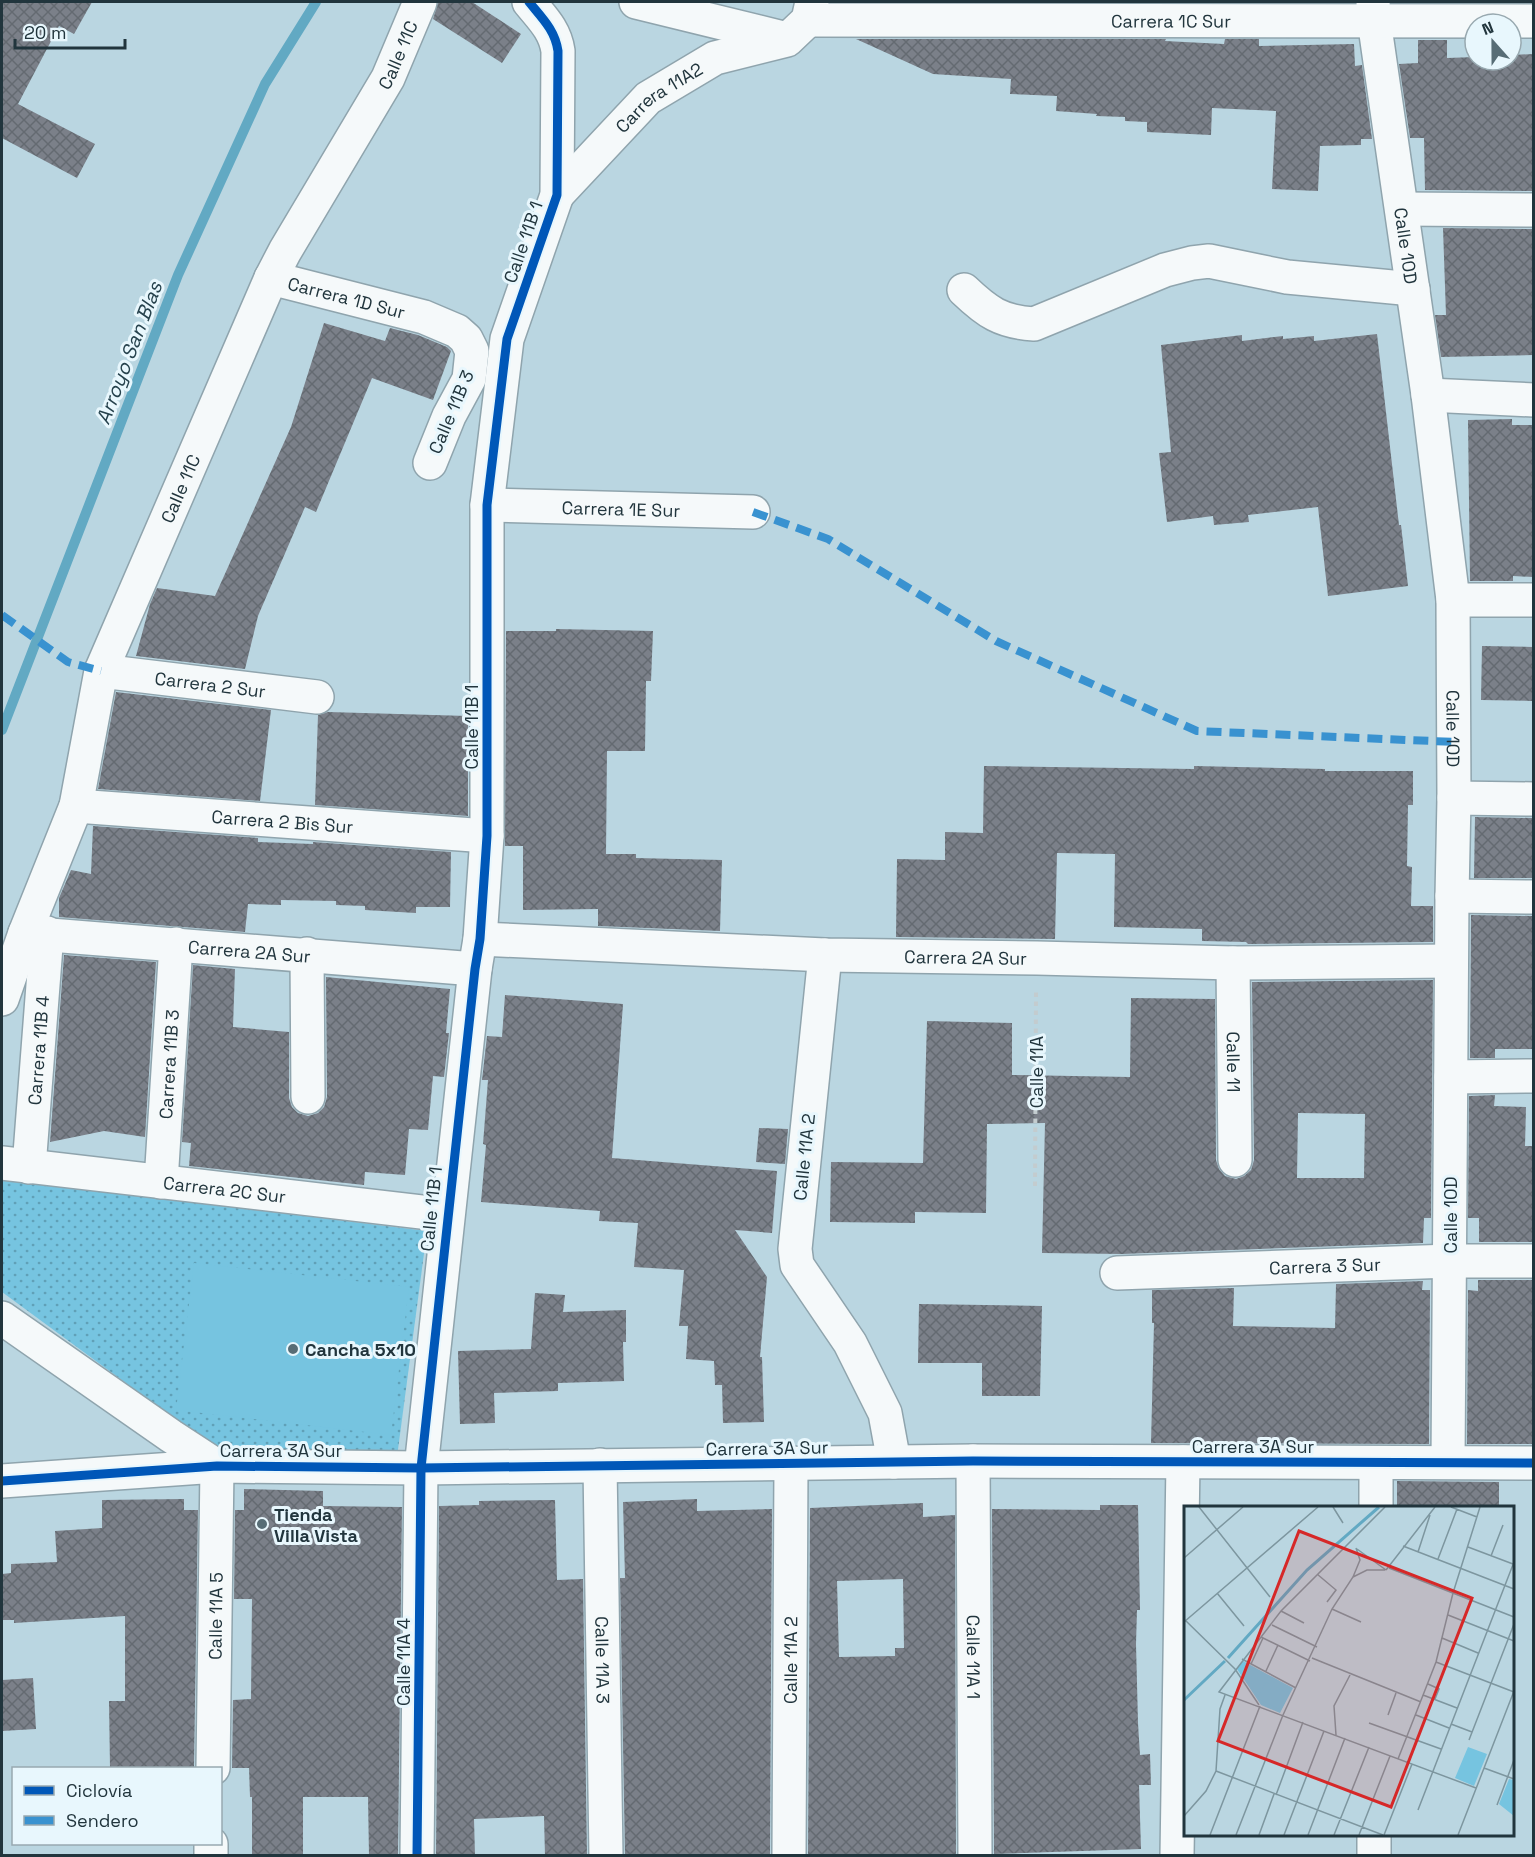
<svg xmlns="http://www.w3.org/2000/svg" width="1535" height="1857" font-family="'Space Grotesk',sans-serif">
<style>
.green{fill:url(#green-dots)}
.pitch{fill:#76c4e0}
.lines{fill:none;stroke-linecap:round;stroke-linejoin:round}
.stream{stroke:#62a9c3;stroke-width:10}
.building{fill:url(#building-cross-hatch);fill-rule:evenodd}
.minor-casing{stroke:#8fa4ad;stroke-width:36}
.path{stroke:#c3cccf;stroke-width:4;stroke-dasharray:4.5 4.5;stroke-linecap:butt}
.minor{stroke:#f5f9fa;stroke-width:33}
.quiet{stroke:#3992d0;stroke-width:8;stroke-dasharray:15 8;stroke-linecap:butt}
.cycleway-casing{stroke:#e8f7fd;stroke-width:13}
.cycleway{stroke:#0057b8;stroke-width:9}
.poi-dot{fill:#576d76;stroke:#e8f7fd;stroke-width:2}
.labels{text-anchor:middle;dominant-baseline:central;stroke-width:6;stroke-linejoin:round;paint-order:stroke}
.street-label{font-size:18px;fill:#21353d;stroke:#e8f7fd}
.poi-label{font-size:18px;font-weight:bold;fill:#21353d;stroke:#e8f7fd;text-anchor:start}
.water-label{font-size:20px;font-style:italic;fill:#26424d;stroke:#e8f7fd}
.inset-river{fill:none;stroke:#62a9c3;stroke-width:3}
.inset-road{fill:none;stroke:#7d969f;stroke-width:1.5}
.view{fill:#d62828;fill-opacity:0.15;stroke:#d62828;stroke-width:3}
.inset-edge{fill:none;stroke:#21353d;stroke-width:3}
</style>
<defs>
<pattern id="green-dots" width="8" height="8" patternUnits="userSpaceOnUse" patternTransform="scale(1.5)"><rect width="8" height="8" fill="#76c4e0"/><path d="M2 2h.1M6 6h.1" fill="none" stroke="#60a0b7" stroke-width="1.8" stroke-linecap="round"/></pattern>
<pattern id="building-cross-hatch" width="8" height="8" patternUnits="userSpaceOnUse" patternTransform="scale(1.5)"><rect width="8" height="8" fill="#7b8089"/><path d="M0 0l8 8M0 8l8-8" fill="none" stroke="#646a71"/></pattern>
</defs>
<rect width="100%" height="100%" fill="#bad6e1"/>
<polygon class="green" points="2,1179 427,1231 397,1457 221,1453 2,1292"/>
<polygon class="pitch" points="194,1263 409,1287 391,1435 176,1410"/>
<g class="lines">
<polyline class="stream" points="2,730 178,275 265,84 316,2"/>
</g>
<g class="building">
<polygon points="2,2 92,2 74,34 59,26 18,104 95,144 77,178 2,138"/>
<polygon points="438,2 472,2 521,34 502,63 433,19"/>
<polygon points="856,39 1166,39 1165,41 1224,44 1225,39 1259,39 1259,46 1354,44 1355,66 1362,65 1372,139 1361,139 1361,145 1320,146 1318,191 1272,189 1276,111 1212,108 1211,135 1147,132 1147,122 1125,121 1125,117 1096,116 1097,114 1056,111 1057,96 1010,94 1011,79 933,74"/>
<polygon points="1418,40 1447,40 1447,58 1475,57 1475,60 1511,60 1511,55 1533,54 1533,191 1425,190 1424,138 1410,138 1399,64 1418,63"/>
<polygon points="1443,228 1533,229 1533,355 1441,357 1435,315 1446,315"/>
<polygon points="324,323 385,341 390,328 418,335 447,347 451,351 433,400 372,378 316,512 305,507 258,616 245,669 136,656 150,604 157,588 215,596 291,427"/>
<polygon points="1377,334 1399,525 1401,525 1408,586 1328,596 1318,507 1248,515 1249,522 1214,525 1213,516 1167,522 1159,453 1171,452 1161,345 1242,335 1242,341 1283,336 1283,339 1314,336 1314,341"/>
<polygon points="1512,419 1512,425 1533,425 1533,577 1513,576 1513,581 1470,581 1468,420"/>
<polygon points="556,629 653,631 651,681 646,681 645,751 607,751 606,854 636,854 636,858 722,860 720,931 598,926 598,909 523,910 523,846 505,846 506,631 556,631"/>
<polygon points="1482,646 1533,647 1533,701 1481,700"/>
<polygon points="116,692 271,710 260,801 98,789"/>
<polygon points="328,712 468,716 468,816 315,805 318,715"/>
<polygon points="984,766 1194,769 1194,766 1325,769 1325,771 1413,771 1413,805 1408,805 1407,866 1412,867 1411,906 1433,906 1433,942 1248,944 1246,942 1202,941 1202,929 1114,927 1115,854 1057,853 1055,939 896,937 897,859 945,860 945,832 983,833"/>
<polygon points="1475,817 1533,818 1533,878 1474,878"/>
<polygon points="93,826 258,838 258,842 313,844 313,842 451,852 450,907 416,907 416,913 365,910 365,906 336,905 336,901 281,900 281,905 248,904 245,932 59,917 59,898 71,870 91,874"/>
<polygon points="1471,915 1533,916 1533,1049 1495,1049 1495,1058 1470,1058"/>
<polygon points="64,955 156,962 145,1137 104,1131 50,1142"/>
<polygon points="193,965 235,969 233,1027 289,1032 289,1098 292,1107 298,1113 308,1116 318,1113 324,1107 327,1097 326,977 450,989 446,1033 449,1033 444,1077 433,1076 428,1130 409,1129 405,1175 365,1172 364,1185 189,1166 191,1143 182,1142"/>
<path d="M1433,980L1431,1218H1424L1423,1243L1122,1254L1042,1253L1045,1123L987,1124L986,1213L915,1212V1223L830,1222L831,1162L923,1163L927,1021L1012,1023V1075L1130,1077L1131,998L1215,999L1216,1160L1219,1169L1225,1176L1236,1179L1244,1176L1251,1170L1254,1160L1252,982ZM1298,1113L1365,1114L1364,1178H1297Z"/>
<polygon points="505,995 623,1004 612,1158 777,1171 772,1233 735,1230 767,1277 760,1357 762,1357 764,1422 723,1423 722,1385 715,1385 714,1361 686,1359 688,1326 679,1326 684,1270 634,1267 638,1223 599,1221 600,1211 481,1202 486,1145 483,1144 488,1080 482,1080 487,1036 502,1037"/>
<polygon points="1495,1095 1494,1106 1526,1107 1525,1146 1533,1146 1533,1242 1479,1242 1479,1218 1468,1218 1469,1096"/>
<polygon points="759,1128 788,1129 785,1164 756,1162"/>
<polygon points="1478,1280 1533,1280 1533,1444 1467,1444 1468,1290 1478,1291"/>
<polygon points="1423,1281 1422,1290 1430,1290 1429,1444 1151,1443 1154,1323 1152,1323 1152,1290 1234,1288 1233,1326 1335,1328 1336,1284"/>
<polygon points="535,1293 565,1295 563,1312 626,1310 626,1342 623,1342 624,1381 558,1383 558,1391 494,1393 495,1423 460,1424 458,1351 531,1349"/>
<polygon points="919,1304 1042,1306 1040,1396 982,1396 982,1363 918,1363"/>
<polygon points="1397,1481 1499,1482 1499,1508 1397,1508"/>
<polygon points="244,1489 323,1491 323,1506 402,1507 398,1856 369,1856 368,1797 303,1797 303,1856 252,1856 252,1797 250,1797 249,1768 232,1768 233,1700 251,1699 252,1599 234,1599 235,1510 244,1510"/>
<polygon points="184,1499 184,1510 198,1510 194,1768 110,1768 109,1701 125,1701 125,1616 14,1623 14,1620 2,1620 2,1574 11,1573 11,1564 57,1562 55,1531 102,1528 102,1500"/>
<polygon points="697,1499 697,1511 772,1509 770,1856 625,1856 620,1578 625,1578 623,1502"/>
<polygon points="555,1500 557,1580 583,1579 587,1856 545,1856 544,1816 474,1819 475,1856 436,1856 439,1506 479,1505 479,1501"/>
<path d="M923,1503V1517L955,1515L956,1856H808L810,1508ZM903,1579L904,1648H895V1656L839,1657L837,1581Z"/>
<polygon points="1100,1505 1138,1505 1140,1610 1137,1610 1136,1644 1138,1723 1140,1755 1150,1754 1151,1785 1139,1785 1141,1849 994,1854 992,1509 1100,1510"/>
<polygon points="33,1678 36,1729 2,1731 2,1680"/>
</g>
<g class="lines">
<g class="minor-casing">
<g id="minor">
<polyline points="636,2 783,38"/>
<path id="s1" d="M1373,2L1374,20L1428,395L1453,600L1454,798L1452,896L1448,1462"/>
<path id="s2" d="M808,20L1534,21"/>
<path id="s3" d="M557,195L648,98L715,58L787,40L808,20L812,2"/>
<polyline points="1402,209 1534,210"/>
<path id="s4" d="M271,278L424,317L457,331L466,339L472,351L469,379L449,416L430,463"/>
<path d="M964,290C987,312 1001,322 1034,324L1165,270L1192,263L1209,261L1287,277L1413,289"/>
<polyline points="1428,395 1534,400"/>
<path id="s5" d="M487,505L753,512"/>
<polyline points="1453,600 1534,600"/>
<path id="s6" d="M101,671L317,697"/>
<polyline points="1454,798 1534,799"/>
<path id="s7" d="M76,806L487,836"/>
<polyline points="1452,896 1534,897"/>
<path id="s8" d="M25,933L475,969"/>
<path id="s9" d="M480,939L825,955L1037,958L1233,963L1451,961"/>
<polyline points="307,954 308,1097"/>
<polyline points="825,955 795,1249 797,1265 850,1343 885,1413 894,1462"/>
<path id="s10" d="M1233,963L1235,1160"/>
<path id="s11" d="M2,999L25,933L76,806L101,671L271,278L285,251L388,78L420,2"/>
<polyline points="1451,1077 1534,1076"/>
<path id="s12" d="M2,1163L447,1215"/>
<path id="s13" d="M29,1167L47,933"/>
<path id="s14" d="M161,1182L176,944"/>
<path id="s15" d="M1117,1273L1450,1261H1534"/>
<polyline points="2,1318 171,1436 217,1466"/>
<path id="s16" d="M973,1461L975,1856"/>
<path id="s17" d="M600,1465L606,1856"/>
<polyline points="2,1481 217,1466 421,1468 973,1461 1534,1463"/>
<polyline points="1376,1508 1376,1463"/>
<path id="s18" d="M213,1768L217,1466"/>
<polyline points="211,1856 211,1844"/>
<path d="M417,1856L421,1468L475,969L480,939L487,836V505L507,339L557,195L558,51C555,30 542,18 529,2"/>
<path id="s19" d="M789,1856L791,1464"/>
<polyline points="1177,1856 1183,1462"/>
<polyline points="1374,1856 1374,1834"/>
</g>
</g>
<polyline class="path" points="1035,1186 1036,991"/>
<use href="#minor" class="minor"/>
<g class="quiet">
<polyline points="753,512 828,539 996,641 1197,731 1455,742"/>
<polyline points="2,615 68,662 101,671"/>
</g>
<g class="cycleway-casing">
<g id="cycleway">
<polyline points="2,1481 217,1466 421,1468 973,1461 1534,1463"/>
<path d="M417,1856L421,1468L475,969L480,939L487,836V505L507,339L557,195L558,51C555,30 542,18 529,2"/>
</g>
</g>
<use href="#cycleway" class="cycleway"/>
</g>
<g class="poi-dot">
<circle cx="293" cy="1349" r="6"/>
<circle cx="262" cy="1524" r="6"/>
</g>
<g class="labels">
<g class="street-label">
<text stroke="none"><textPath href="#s2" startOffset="363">Carrera 1C Sur</textPath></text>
<text stroke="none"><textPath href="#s11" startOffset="1029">Calle 11C</textPath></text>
<text stroke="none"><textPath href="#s3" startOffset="142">Carrera 11A2</textPath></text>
<text transform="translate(523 242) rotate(-71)">Calle 11B 1</text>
<text stroke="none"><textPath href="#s1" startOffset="246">Calle 10D</textPath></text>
<text stroke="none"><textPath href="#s4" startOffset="78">Carrera 1D Sur</textPath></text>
<text transform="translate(451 412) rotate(-67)">Calle 11B 3</text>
<text stroke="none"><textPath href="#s11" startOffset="543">Calle 11C</textPath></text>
<text stroke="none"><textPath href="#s5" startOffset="134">Carrera 1E Sur</textPath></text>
<text stroke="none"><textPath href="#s6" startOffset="110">Carrera 2 Sur</textPath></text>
<text transform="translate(471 727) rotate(-90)">Calle 11B 1</text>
<text stroke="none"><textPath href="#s1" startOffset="732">Calle 10D</textPath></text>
<text stroke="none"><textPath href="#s7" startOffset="207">Carrera 2 Bis Sur</textPath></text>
<text stroke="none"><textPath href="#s8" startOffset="225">Carrera 2A Sur</textPath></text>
<text stroke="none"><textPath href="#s9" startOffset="486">Carrera 2A Sur</textPath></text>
<text stroke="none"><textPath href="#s13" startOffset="117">Carrera 11B 4</textPath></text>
<text stroke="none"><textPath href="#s10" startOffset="99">Calle 11</textPath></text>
<text stroke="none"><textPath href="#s14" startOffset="118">Carrera 11B 3</textPath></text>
<text transform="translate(1036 1072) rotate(-90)">Calle 11A</text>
<text transform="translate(804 1157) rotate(-84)">Calle 11A 2</text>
<text stroke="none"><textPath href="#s12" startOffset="224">Carrera 2C Sur</textPath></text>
<text transform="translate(431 1209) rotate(-84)">Calle 11B 1</text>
<text transform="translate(1450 1215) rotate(-90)">Calle 10D</text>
<text stroke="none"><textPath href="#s15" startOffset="208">Carrera 3 Sur</textPath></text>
<text x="1253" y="1446">Carrera 3A Sur</text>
<text transform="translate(767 1448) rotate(-1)">Carrera 3A Sur</text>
<text x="281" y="1450">Carrera 3A Sur</text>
<text stroke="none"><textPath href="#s18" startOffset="152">Calle 11A 5</textPath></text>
<text stroke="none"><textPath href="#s16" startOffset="196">Calle 11A 1</textPath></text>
<text stroke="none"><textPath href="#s17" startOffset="195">Calle 11A 3</textPath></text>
<text stroke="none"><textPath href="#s19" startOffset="196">Calle 11A 2</textPath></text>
<text transform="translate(403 1662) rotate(-90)">Calle 11A 4</text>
</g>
<g class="poi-label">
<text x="305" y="1349">Cancha 5x10</text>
<text x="274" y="1514">Tienda<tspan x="274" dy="21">Villa Vista</tspan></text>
</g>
<g class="water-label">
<text transform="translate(129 353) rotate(-69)">Arroyo San Blas</text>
</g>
</g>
<g transform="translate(1184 1506)">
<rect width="330" height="330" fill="#bad6e1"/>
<path d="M59,155L109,182L96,207L77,199L53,163ZM325,273L330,274V310L315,298Z" fill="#76c4e0"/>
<path d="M82,176L105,188L97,204L73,192ZM284,241L303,248L290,280L271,272Z" fill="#76c4e0"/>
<path class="inset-river" d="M44,152L123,64L195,1M0,194L41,155"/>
<path class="inset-road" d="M15,1L86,91M149,1L159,17M201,1L97,105L35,186L292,282M267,1L293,11M219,40L330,83M284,41L329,58M173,43L202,64M234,46L246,9M307,50L319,19M0,52L59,1M254,53L273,3M205,62L330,111M202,64L251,1M133,68L152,84L143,96M169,71L183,64H201M33,87L60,120M148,103L177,116M97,105L120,117M264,109L330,135M1,114L51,163L75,199M0,116L134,1M88,119L133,141M77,131L126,155M258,132L294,147M128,152L237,196M58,153L112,182M252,156L330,186M67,158L79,132M82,165L94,139M244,178L255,183L251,193M239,189L273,202M204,209L212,187M232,209L265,222M185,217L257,243M267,218L288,226M152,229L150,200L166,169M285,234L330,118M214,253L252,156L269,87L296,1M300,262L330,273M32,265L199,329M92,289L119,216M313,299L330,254M234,304L330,56M0,310L22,285L32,265L36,203L41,189M26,329L76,200M52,329L99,209L148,103L169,71L176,54L172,42M75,329L90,288M100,329L140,225M124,329L161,232M150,329L185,241M175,329L206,250M200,329L228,258M274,329L330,185"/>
<path class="view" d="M115,25L288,92L207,301L34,235Z"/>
<rect width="330" height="330" class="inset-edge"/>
</g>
<rect width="1535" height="1857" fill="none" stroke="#21353d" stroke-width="6"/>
<rect x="12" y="1767" width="210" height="78" fill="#e8f7fd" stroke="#98a9b0" stroke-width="1.5"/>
<rect x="24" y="1786" width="30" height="9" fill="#0057b8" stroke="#98a9b0" stroke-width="1.5"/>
<text x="66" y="1797" font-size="18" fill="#21353d">Ciclovía</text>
<rect x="24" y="1816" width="30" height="9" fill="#3992d0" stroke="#98a9b0" stroke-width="1.5"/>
<text x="66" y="1827" font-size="18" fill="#21353d">Sendero</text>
<g transform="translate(1493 42) rotate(339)"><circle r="28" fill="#e8f7fd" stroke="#98a9b0" stroke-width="1.5"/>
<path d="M0-4.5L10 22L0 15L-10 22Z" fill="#576d76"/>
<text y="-9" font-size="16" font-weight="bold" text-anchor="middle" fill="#21353d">N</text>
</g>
<path d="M15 39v9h110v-9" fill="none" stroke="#21353d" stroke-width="3"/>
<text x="24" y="39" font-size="18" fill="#21353d" stroke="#e8f7fd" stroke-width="4.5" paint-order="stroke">20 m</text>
</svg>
